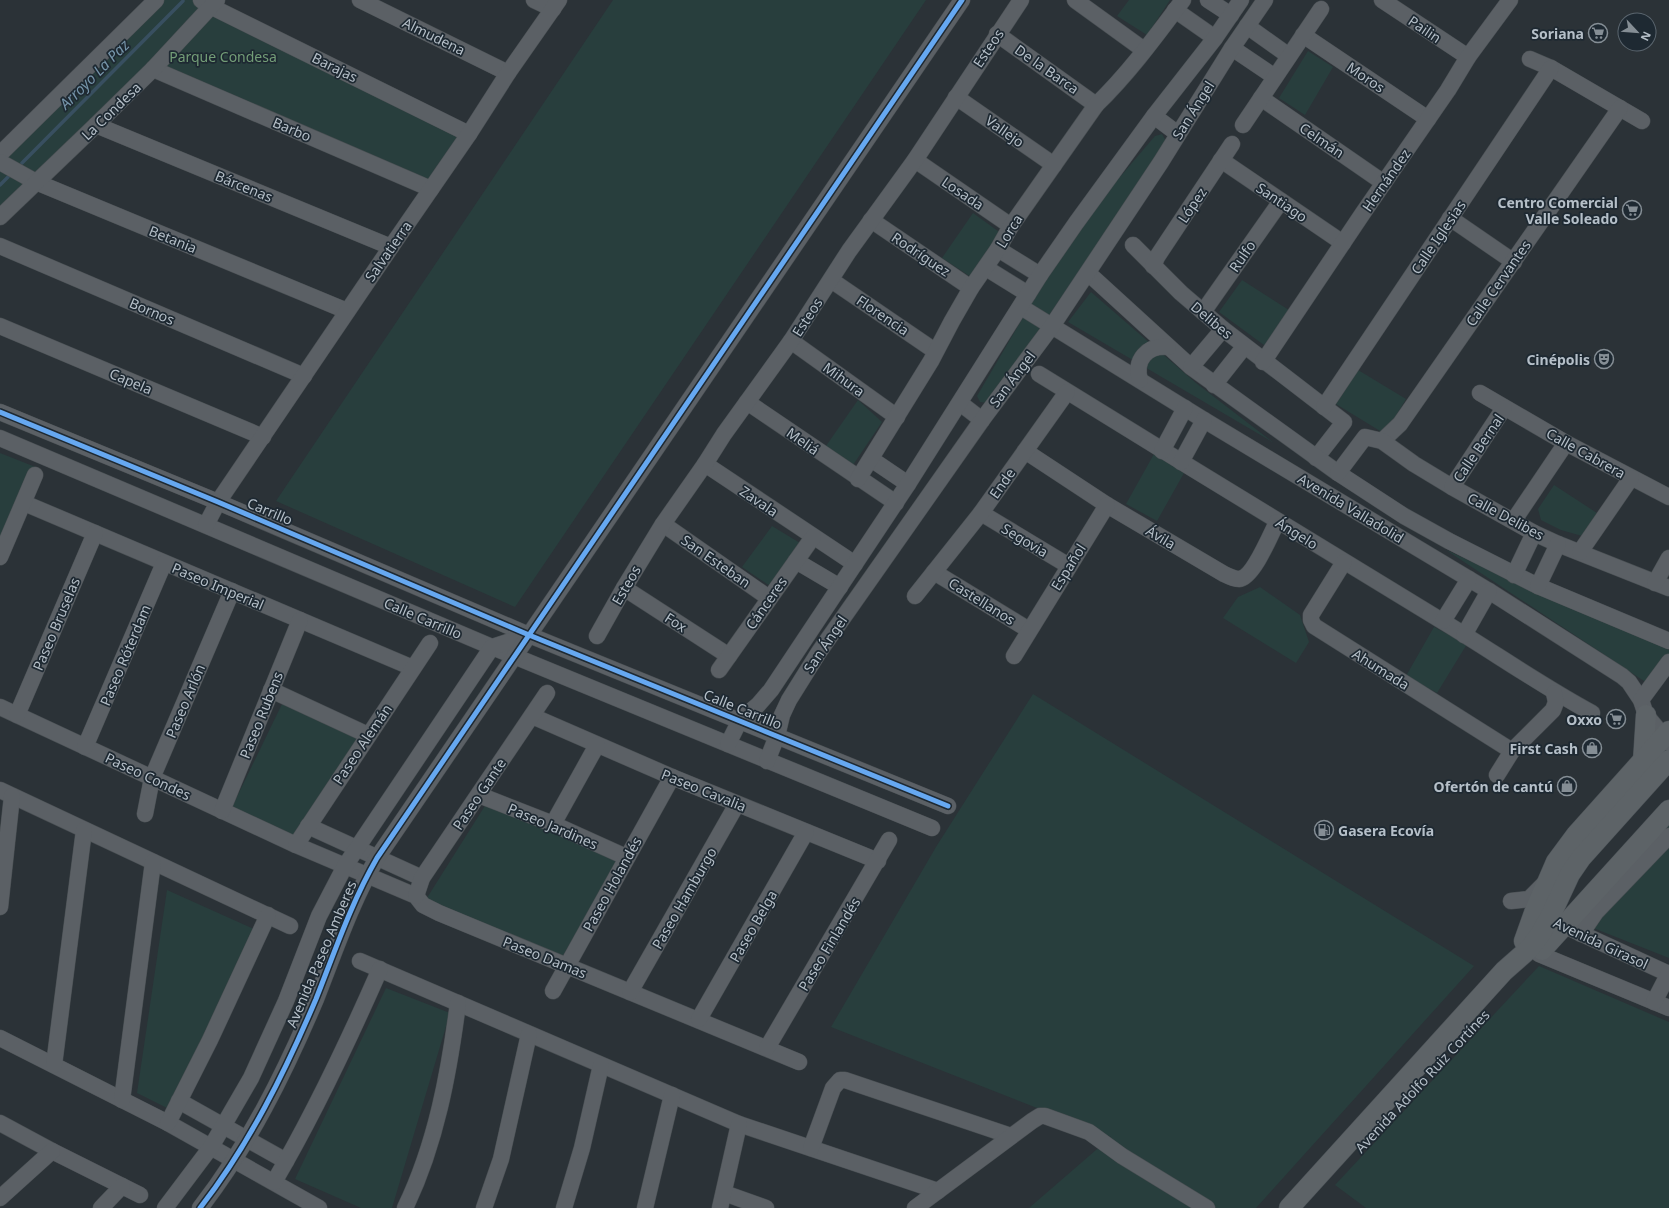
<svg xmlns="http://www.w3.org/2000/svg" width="1669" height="1208" font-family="'Noto Sans',sans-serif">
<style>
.green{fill:#283e3d}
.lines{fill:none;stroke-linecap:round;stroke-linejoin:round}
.stream{stroke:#384f60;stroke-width:3.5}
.minor-casing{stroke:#484e52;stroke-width:17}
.major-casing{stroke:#484f54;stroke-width:21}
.minor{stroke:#5b6065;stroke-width:16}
.major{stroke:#5d6367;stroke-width:20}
.cycleway-casing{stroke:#1e2932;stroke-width:8}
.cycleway{stroke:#66a8f1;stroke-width:5}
.labels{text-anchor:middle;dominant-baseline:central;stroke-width:3.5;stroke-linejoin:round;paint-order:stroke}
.street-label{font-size:14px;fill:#b5bfc8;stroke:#1e2932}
.poi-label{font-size:14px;font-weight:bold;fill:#b5bfc8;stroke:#1e2932;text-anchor:end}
.park-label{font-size:14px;fill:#739d77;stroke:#1e2932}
.water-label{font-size:15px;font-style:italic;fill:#7695aa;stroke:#1e2932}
</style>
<rect width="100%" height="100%" fill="#2b3237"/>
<g class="green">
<polygon points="156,0 217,0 211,6 469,134 431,189 153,69 0,218 0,154"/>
<polygon points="613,0 926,0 515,607 276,501"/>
<polygon points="1129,0 1170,0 1147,35 1117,16"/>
<polygon points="1308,51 1333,67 1305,115 1279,98"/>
<polygon points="1162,134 1167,143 989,403 980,402 977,396 1073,232 1155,136"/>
<polygon points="973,213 1002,234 971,277 942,258"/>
<polygon points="1242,280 1292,312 1268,348 1219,312"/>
<polygon points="1091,292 1196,383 1274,443 1068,322"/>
<polygon points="1358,370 1406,399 1385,434 1336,404"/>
<polygon points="858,400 882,422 853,465 826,446"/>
<polygon points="0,453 38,468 0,557"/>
<polygon points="1154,454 1184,473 1157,521 1126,504"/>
<polygon points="1554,485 1600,515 1582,536 1561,530 1541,520 1538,509"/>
<polygon points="772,526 800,543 770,586 742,567"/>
<polygon points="1446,550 1669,650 1669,657 1647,683"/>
<polygon points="1260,587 1300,615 1309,642 1296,663 1223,618 1238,597"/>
<polygon points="1434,627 1467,644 1437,693 1406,676"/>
<polygon points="1033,694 1474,966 1256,1208 1029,1208 1111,1137 831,1027 936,847"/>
<polygon points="282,704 361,737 294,838 232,807"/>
<polygon points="488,801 620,859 561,959 425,901"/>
<polygon points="1669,825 1669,958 1578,922"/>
<polygon points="167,890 258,931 167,1108 137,1093"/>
<polygon points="1539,966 1669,1022 1669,1208 1366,1208 1335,1185"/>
<polygon points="386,988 450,1013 392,1208 361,1208 295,1179"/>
</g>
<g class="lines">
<g class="stream">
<polyline points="22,163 183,1"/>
<polyline points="0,185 8,177"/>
</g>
<g class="minor-casing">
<g id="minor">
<polyline points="201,0 210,6 469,134"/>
<polyline points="360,0 508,73"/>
<polyline points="534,0 553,9"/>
<polyline points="1075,0 1144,50"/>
<polyline points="1208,0 1231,15"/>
<polyline points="1382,0 1468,57"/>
<polyline points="1175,10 1215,38"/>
<polyline points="1247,26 1289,56"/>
<polyline points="997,34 1096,105"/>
<polyline points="1303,35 1428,119"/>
<polyline points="1232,48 1275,77"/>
<polyline points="1530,59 1551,68 1642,121"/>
<polyline points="153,69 431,189"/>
<polyline points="956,97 1054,165"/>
<polyline points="1261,98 1384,183"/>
<polyline points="1154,116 1178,134"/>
<polyline points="96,125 391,247"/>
<polyline points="1243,125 1321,9"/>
<polyline points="0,154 156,0"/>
<polyline points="915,160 1011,226"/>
<polyline points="1221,160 1343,243"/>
<polyline points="0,162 36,182 347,311"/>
<polyline points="0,217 96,125 153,69 217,0"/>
<polyline points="1450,218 1514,262"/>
<polyline points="871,220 971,288"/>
<polyline points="1133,245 1181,293 1223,329 1344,422 1316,458"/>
<polyline points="0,246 304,376"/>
<polyline points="998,249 1040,275"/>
<polyline points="1153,266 1157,257 1232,144"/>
<polyline points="986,268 1028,294"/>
<polyline points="1088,273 1191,367 1338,473 1404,516 1449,541 1538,586 1669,641"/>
<polyline points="831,280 935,351"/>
<polyline points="1021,307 1204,420 1489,591 1622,676 1629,682 1641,700 1646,715 1669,743"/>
<polyline points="1203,312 1281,201"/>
<polyline points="0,326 263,437"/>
<polyline points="791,341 897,417"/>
<polyline points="1263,362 1363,213 1448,90 1468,57 1510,0"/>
<polyline points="1191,367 1223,329"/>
<path d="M1039,374C1173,457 1307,539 1442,621C1492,651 1540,685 1592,713"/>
<path d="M1140,380C1134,360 1147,345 1168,347"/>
<polyline points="1214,385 1244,347"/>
<polyline points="1480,393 1566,443 1669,497"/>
<polyline points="747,402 896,503"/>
<polyline points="960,403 982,420"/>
<polyline points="1324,407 1551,68"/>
<polyline points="0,412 218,502 529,635 948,806"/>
<polyline points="0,438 492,647 932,828"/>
<polyline points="1382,441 1400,424 1620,108"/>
<path d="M1025,451L1107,505L1224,574C1228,576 1234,579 1239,579C1253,578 1271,534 1277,522"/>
<polyline points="1162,451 1185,408"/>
<polyline points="871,459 908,484"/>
<polyline points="1181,462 1204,420"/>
<polyline points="705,464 855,564"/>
<polyline points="1338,473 1365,437 1382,441 1414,464 1452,487 1534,533 1558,544 1669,588"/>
<path d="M858,479L931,361L952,321L971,288L998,249L1011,226L1096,105C1129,73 1156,36 1183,0"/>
<polyline points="1452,487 1504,408"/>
<polyline points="24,503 413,668"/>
<polyline points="981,513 1069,566"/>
<polyline points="1514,520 1566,443"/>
<polyline points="663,524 769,598"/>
<polyline points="206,525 218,502 391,247 469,134 508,73 559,0"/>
<polyline points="1580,552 1631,478"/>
<polyline points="0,557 35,475"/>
<polyline points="796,561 840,587"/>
<polyline points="1344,562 1311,615 1311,620 1314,626 1512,751"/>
<polyline points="934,572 1029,630"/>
<polyline points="1514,575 1534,533"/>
<polyline points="1655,583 1669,558"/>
<polyline points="1538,586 1558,544"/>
<polyline points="624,588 729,656"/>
<polyline points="915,596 981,513 1067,392"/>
<polyline points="1443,621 1469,579"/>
<polyline points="1464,635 1489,591"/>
<polyline points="597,636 624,588 663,524 705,464 724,434 791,341 849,251 915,160 1021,0"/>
<polyline points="1014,656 1107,505"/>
<polyline points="719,670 813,537"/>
<polyline points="271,690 368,735"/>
<polyline points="1641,700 1669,662"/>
<polyline points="0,707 296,845 416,896 423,905 439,913 799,1062"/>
<polyline points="17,715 95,533"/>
<polyline points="532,716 672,777 878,861"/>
<polyline points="728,744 740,720 758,705 771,690 908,484 1040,275 1076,223 1154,116 1215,38 1241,0"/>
<polyline points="85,747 164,563"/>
<polyline points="767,761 777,736 782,715 789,700 819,652 982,420 1052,326 1161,162 1232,48 1265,0"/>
<polyline points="1497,775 1512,751 1553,710 1556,702 1554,693"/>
<polyline points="0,790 290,926"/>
<polyline points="479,795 553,824 626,857"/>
<polyline points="222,811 300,620"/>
<polyline points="145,814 152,778 232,591"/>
<polyline points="553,824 597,745"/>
<polyline points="308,826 422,878"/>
<polyline points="296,845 430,643"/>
<polyline points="416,896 422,878 547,693"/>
<polyline points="1511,901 1529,899 1545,883"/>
<polyline points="0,907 12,796"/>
<polyline points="1554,921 1669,974"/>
<polyline points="1581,934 1596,912 1669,836"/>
<polyline points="1539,954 1669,1008"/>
<polyline points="360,961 739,1124 938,1191"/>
<polyline points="553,991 672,777"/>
<polyline points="630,992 737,804"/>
<polyline points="1654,1002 1669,973"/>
<polyline points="699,1019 806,832"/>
<polyline points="0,1038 168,1123 319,1208"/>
<polyline points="767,1048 889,840"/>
<polyline points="54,1065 84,830"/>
<polyline points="122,1100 153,862"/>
<polyline points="179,1101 286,1161"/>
<polyline points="0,1123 52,1151 140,1195"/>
<polyline points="168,1123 210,1040 268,915"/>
<polyline points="811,1148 833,1088 840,1080 845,1080 1011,1136"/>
<path d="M274,1182C314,1114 348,1042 380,969"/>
<polyline points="724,1193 766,1208"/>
<polyline points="0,1198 52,1151"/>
<polyline points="101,1208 122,1186"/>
<polyline points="165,1208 211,1147 251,1078 286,1001 319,916 345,866 492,647 529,635"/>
<path d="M200,1208C249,1145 285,1072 316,999C335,951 351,903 377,858L962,0"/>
<path d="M405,1208C436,1144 449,1073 458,1003"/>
<polyline points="484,1208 501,1159 529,1034"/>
<polyline points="564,1208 582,1148 601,1065"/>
<polyline points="645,1208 672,1095"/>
<polyline points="720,1208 739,1124"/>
<polyline points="915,1208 1032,1121 1040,1116 1045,1116 1089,1132 1122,1156 1207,1208"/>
</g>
</g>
<g class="major-casing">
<g id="major">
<polyline points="1643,762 1646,715"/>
<polyline points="1528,948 1524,941 1534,913 1556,862 1576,835 1669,731"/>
<polyline points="1542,950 1669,810"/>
<polyline points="1289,1208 1504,971 1529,949 1539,936 1549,919 1570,874 1581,858 1669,760"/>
</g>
</g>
<use href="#minor" class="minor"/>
<use href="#major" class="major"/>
<g class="cycleway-casing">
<g id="cycleway">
<polyline points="0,412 218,502 529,635 948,806"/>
<path d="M200,1208C249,1145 285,1072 316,999C335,951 351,903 377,858L962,0"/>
</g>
</g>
<use href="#cycleway" class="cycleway"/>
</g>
<defs>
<g id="supermarket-ring" transform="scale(1)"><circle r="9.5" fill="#1e2932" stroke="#858e95" stroke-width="1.5"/><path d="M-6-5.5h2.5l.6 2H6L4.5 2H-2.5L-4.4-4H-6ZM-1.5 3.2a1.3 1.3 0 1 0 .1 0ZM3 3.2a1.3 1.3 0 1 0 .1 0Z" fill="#858e95"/></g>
<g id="theatre-ring" transform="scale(1)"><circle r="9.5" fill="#1e2932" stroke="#858e95" stroke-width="1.5"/><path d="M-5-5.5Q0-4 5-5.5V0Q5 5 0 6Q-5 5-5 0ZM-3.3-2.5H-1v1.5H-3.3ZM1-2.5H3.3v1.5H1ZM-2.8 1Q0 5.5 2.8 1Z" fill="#858e95"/></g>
<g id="shop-ring" transform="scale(1)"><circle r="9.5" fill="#1e2932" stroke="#858e95" stroke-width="1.5"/><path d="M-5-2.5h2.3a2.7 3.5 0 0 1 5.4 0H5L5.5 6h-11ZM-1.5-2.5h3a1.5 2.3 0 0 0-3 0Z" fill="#858e95"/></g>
<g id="fuel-ring" transform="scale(1)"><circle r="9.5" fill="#1e2932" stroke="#858e95" stroke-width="1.5"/><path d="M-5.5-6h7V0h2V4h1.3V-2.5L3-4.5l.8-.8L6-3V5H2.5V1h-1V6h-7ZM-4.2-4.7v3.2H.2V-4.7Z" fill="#858e95"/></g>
</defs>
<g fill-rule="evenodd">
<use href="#supermarket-ring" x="1598" y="33"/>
<use href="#supermarket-ring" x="1632" y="210"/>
<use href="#theatre-ring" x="1604" y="359"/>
<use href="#supermarket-ring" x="1616" y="719"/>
<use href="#shop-ring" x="1592" y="748"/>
<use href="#shop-ring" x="1567" y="786"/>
<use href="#fuel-ring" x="1324" y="830"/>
</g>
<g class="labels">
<g class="street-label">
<text transform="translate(1425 29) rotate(34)">Pailin</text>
<text transform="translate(434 36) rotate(26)">Almudena</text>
<text transform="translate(988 48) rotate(-56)">Esteos</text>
<text transform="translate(335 67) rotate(26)">Barajas</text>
<text transform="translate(1047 69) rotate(35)">De la Barca</text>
<text transform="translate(1366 77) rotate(34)">Moros</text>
<text transform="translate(1193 110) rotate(-58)">San Ángel</text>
<text transform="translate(111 111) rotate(-44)">La Condesa</text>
<text transform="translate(292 129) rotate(23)">Barbo</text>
<text transform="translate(1005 131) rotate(35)">Vallejo</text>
<text transform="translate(1322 140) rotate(34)">Celmán</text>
<text transform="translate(1386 180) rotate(-55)">Hernández</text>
<text transform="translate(244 186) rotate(22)">Bárcenas</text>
<text transform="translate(963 193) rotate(34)">Losada</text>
<text transform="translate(1282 202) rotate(34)">Santiago</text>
<text transform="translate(1192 205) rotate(-56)">López</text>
<text transform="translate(1009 231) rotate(-58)">Lorca</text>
<text transform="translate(1438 237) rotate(-56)">Calle Iglesias</text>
<text transform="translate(173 239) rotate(22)">Betania</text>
<text transform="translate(388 251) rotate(-55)">Salvatierra</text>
<text transform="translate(921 254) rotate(34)">Rodríguez</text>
<text transform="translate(1242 256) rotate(-55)">Rulfo</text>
<text transform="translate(1498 283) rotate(-55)">Calle Cervantes</text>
<text transform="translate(152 311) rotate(23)">Bornos</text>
<text transform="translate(883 315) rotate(34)">Florencia</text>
<text transform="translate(807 317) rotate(-57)">Esteos</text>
<text transform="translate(1212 320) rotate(40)">Delibes</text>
<text transform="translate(844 379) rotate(36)">Mihura</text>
<text transform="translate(1012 379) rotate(-53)">San Ángel</text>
<text transform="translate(131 381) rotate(23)">Capela</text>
<text transform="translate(803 441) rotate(35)">Meliá</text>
<text transform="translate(1478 448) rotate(-56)">Calle Bernal</text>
<text transform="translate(1586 453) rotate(29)">Calle Cabrera</text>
<text transform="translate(1002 483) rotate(-55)">Ende</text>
<text transform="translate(759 501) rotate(34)">Zavala</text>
<text transform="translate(1351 508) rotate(31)">Avenida Valladolid</text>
<text transform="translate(270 511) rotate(23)">Carrillo</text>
<text transform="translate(1506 516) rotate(28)">Calle Delibes</text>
<text transform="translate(1297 533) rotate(32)">Ángelo</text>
<text transform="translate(1161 537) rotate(31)">Ávila</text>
<text transform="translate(1025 540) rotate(31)">Segovia</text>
<text transform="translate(716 561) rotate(35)">San Esteban</text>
<text transform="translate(1068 567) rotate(-58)">Español</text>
<text transform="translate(626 585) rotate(-60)">Esteos</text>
<text transform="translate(218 586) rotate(23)">Paseo Imperial</text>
<text transform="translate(982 601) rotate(32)">Castellanos</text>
<text transform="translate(766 603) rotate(-55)">Cánceres</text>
<text transform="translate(423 618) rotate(23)">Calle Carrillo</text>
<text transform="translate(676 622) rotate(33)">Fox</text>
<text transform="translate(56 624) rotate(-67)">Paseo Bruselas</text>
<text transform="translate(825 644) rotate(-56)">San Ángel</text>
<text transform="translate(125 655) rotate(-67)">Paseo Róterdam</text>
<text transform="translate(1381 669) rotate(32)">Ahumada</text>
<text transform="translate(185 701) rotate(-67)">Paseo Arlón</text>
<text transform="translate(743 709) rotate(22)">Calle Carrillo</text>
<text transform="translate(261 715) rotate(-68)">Paseo Rubens</text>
<text transform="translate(362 744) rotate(-56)">Paseo Alemán</text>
<text transform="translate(148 776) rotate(25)">Paseo Condes</text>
<text transform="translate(704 790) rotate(22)">Paseo Cavalia</text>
<text transform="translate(479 794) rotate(-56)">Paseo Gante</text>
<text transform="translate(553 826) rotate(23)">Paseo Jardines</text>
<text transform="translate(612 884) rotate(-61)">Paseo Holandés</text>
<text transform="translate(684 898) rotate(-60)">Paseo Hamburgo</text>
<text transform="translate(753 926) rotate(-60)">Paseo Belga</text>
<text transform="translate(1601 943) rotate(25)">Avenida Girasol</text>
<text transform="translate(829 944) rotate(-59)">Paseo Finlandés</text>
<text transform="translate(321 954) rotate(-67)">Avenida Paseo Amberes</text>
<text transform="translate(545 957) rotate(22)">Paseo Damas</text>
<text transform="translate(1422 1081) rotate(-47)">Avenida Adolfo Ruiz Cortínes</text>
</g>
<g class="poi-label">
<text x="1584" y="33">Soriana</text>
<text x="1618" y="202">Centro Comercial<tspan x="1618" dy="16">Valle Soleado</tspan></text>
<text x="1590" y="359">Cinépolis</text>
<text x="1602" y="719">Oxxo</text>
<text x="1578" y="748">First Cash</text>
<text x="1553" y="786">Ofertón de cantú</text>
<text x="1338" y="830" text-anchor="start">Gasera Ecovía</text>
</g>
<g class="park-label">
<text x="223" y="56">Parque Condesa</text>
</g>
<g class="water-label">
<text transform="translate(94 74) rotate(-45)">Arroyo La Paz</text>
</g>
</g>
<g transform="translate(1637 32) rotate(116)"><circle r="19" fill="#1e2932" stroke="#5a656e"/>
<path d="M0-3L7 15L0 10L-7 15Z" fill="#858e95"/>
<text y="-6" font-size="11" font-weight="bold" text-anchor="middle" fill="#b5bfc8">N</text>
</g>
</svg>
